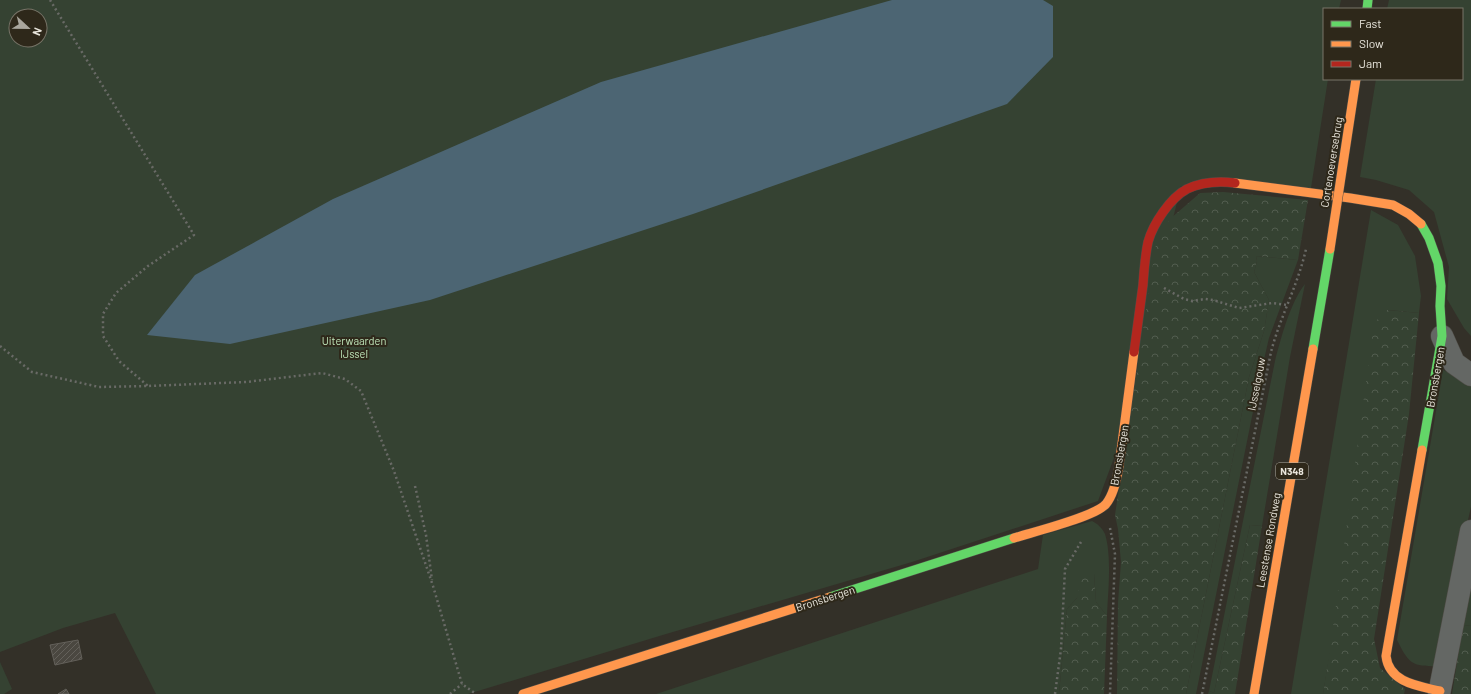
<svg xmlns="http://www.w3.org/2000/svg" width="1471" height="694" font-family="Barlow,sans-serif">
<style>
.green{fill:#354232;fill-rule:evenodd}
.forest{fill:url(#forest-crowns)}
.water{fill:#4c6573}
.building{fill:url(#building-hatch);stroke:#63605a}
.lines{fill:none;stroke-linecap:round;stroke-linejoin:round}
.street-casing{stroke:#4f4c46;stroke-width:23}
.fast-casing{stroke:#4f4c46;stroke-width:10}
.slow-casing{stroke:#4f4c46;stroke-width:10}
.jam-casing{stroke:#4f4c46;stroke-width:10}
.path{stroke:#696a66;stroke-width:2.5;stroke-dasharray:2 3;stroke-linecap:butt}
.street{stroke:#646764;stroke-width:22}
.fast{stroke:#63d668;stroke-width:9}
.slow{stroke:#ff974d;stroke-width:9}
.jam{stroke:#b3261e;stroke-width:9}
.slow-bridge-casing{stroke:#4f4c46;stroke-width:10;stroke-linecap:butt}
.path-bridge{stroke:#696a66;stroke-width:2.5;stroke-dasharray:2 3;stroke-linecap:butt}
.slow-bridge{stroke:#ff974d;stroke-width:9}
.labels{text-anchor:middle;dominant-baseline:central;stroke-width:4;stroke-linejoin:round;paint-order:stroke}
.shield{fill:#2e281a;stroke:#b0aca2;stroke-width:1}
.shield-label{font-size:10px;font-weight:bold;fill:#e8e5dc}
.street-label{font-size:11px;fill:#e8e5dc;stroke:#2e281a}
.park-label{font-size:11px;fill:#bee4b9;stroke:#2e281a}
</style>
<defs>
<pattern id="forest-crowns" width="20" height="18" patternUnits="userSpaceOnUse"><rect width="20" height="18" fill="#354232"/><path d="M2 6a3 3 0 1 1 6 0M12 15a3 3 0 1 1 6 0" fill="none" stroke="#525d4f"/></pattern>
<pattern id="building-hatch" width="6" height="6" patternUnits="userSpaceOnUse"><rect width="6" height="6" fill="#4a4740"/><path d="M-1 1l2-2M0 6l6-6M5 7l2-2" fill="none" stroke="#64615b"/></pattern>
</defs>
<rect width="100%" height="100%" fill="#333028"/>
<g class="green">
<path d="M0,0H1341L1339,9H1324V79H1328L1311,188L1181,186L1115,455L1098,501L912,562L666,634L468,694H156L115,613L63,628L0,652ZM16,16H40V40H16Z"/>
<polygon points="1389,0 1471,0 1471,336 1464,328 1447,299 1449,267 1434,212 1409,190 1376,180 1360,177 1376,79 1462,79 1462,9 1387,9"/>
<polygon points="1371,210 1398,225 1415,256 1421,296 1419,313 1388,310 1323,694 1291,694"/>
<polygon points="1256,256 1298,260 1269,338 1260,377 1196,694 1186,694 1249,377 1264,331 1269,300 1254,272 1257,261"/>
<path d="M1305,284L1290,357L1262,526L1250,525L1214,693L1209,691L1275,361C1281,338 1290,303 1305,284Z"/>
<path d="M1443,370L1471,381V507L1457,568L1440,666C1412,667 1409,664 1397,640Z"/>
<path d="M1092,521C1098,524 1102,528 1105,534C1112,557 1108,592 1107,616L1096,602L1094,574L1077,598L1067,609L1059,694H656L1038,569L1043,535Z"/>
<polygon points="1471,581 1471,626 1463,625"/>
<polygon points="0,662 12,689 4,694 0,694"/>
</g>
<g class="forest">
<polygon points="1223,192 1308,200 1298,260 1256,256 1257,261 1254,272 1269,300 1264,331 1249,377 1186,694 1117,694 1118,603 1121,562 1118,529 1115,515 1156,244 1170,219 1200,193"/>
<polygon points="1387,310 1419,313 1409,414 1374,639 1380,668 1405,689 1404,694 1323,694 1331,642 1374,323"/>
<polygon points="1250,525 1262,526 1235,694 1208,694 1209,691 1214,693"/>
<polygon points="1082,573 1094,574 1096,602 1107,616 1104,694 1059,694 1067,609 1077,598"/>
<polygon points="1463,625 1471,626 1471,694 1452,694"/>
</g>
<polygon class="water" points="892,0 1043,0 1053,6 1053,57 1007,104 693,214 430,300 230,344 147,335 195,275 333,199 601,82"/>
<g class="building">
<polygon points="78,640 82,659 55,665 50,645"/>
<polygon points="66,689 69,694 58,694"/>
</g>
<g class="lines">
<g class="street-casing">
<g id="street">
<polyline points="1442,336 1454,363 1471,375"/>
<polyline points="1439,694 1471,531"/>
</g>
</g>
<g class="fast-casing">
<g id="fast">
<polyline points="1367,9 1368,0"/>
<polyline points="1421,224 1429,238 1438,263 1441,286 1440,306 1442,336 1422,450"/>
<polyline points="1313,349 1330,249"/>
<polyline points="830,597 1014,538"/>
</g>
</g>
<g class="slow-casing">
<g id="slow">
<polyline points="1235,183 1350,198 1393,205 1409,214 1421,224"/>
<path d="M1422,450L1386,656C1389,683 1419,686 1440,691"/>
<path d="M1014,538C1033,532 1095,517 1106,504C1114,494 1117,479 1119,466L1134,352"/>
<polyline points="523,694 830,597"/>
<polyline points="1254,694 1313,349"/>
</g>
</g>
<g class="jam-casing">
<path id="jam" d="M1134,352C1137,329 1140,307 1143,285C1144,271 1145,256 1148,242C1153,224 1170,198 1187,189C1202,182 1219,181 1235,183"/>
</g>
<g class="path">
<polyline points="50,0 194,235 148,266 116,293 103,314 103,336 119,361 148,386"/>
<polyline points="1164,288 1184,299 1192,301 1205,299 1213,300 1239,308 1272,303 1287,305"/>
<polyline points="0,346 32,372 99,387 148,386 246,382 322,373 345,379 361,391 394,471 433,586 462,684 476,694"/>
<polyline points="415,486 426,535 432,580"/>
<polyline points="1110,528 1115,554 1110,694"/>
<polyline points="450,694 462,684"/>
<polyline points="1055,694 1061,649 1065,569 1081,542"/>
</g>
<use href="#street" class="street"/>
<use href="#fast" class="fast"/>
<use href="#slow" class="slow"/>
<use href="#jam" class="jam"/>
<g class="slow-bridge-casing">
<polyline id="slow-bridge" points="1330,249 1356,79"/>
</g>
<path class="path-bridge" d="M1202,694L1271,352C1280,317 1298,285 1306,249"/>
<use href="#slow-bridge" class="slow-bridge"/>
</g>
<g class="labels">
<rect class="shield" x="1276" y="463" width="32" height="16" rx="3"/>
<g class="shield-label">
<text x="1292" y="471">N348</text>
</g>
<g class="street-label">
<text transform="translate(1331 162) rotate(-81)">Cortenoeversebrug</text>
<text transform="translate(1435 377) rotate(-80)">Bronsbergen</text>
<text transform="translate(1256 384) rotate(-79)">IJsselgouw</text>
<text transform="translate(1119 455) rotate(-80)">Bronsbergen</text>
<text transform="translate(1268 540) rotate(-80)">Leestense Rondweg</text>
<text transform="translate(825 598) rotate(-18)">Bronsbergen</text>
</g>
<g class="park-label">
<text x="354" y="340">Uiterwaarden<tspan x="354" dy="13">IJssel</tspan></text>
</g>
</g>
<rect x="1323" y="8" width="140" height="72" fill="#2e281a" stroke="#787468"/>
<rect x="1331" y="21" width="20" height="6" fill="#63d668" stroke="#787468"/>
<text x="1359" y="28" font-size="12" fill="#e8e5dc">Fast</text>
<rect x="1331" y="41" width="20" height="6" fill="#ff974d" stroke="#787468"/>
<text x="1359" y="48" font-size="12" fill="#e8e5dc">Slow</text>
<rect x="1331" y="61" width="20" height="6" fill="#b3261e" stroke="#787468"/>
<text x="1359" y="68" font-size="12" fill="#e8e5dc">Jam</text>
<g transform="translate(28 28) rotate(112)"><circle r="19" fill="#2e281a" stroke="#787468"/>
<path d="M0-3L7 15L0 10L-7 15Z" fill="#a9a69d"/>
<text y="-6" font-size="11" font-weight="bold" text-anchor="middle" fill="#e8e5dc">N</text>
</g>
</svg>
